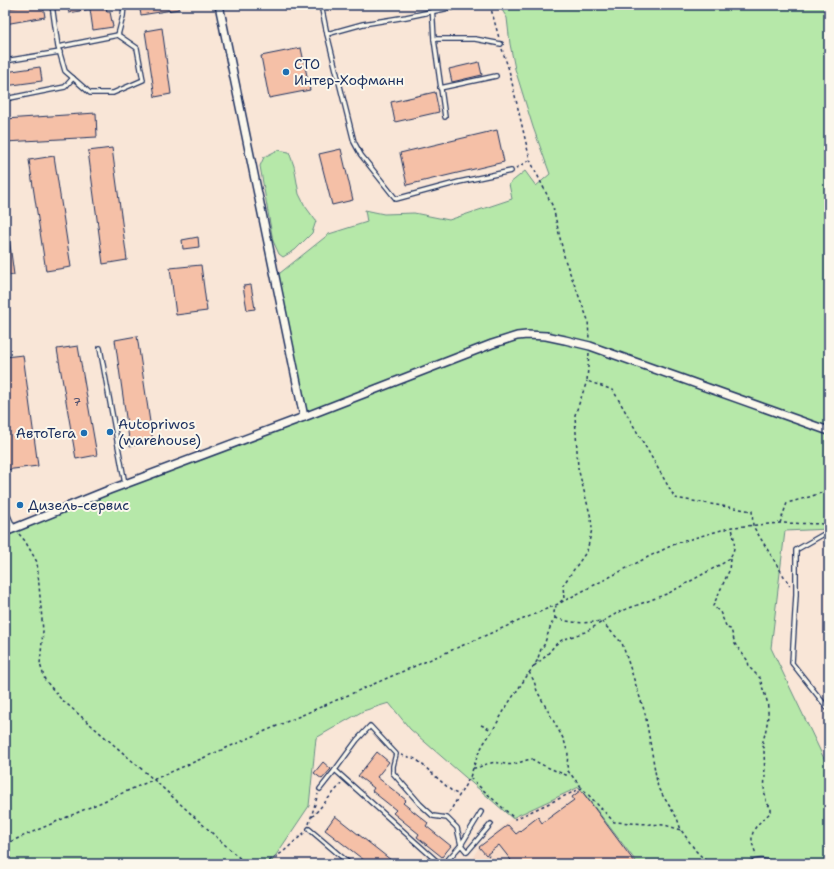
<svg xmlns="http://www.w3.org/2000/svg" width="834" height="869" font-family="'Shantell Sans',sans-serif">
<style>
.built{fill:#f8dbc9}
.green{fill:#b6e8a9;stroke:#688c84}
.building{fill:#f5c0a7;stroke:#1b2f5e}
.lines{fill:none;stroke-linecap:round;stroke-linejoin:round}
.lane-casing{stroke:#1b2f5e;stroke-width:6}
.street-casing{stroke:#1b2f5e;stroke-width:10}
.path{stroke:#1b2f5e;stroke-width:1.5;stroke-dasharray:3 3;stroke-linecap:butt}
.lane{stroke:#fbf7ec;stroke-width:3.5}
.street{stroke:#fbf7ec;stroke-width:7}
.poi-dot{fill:#1f6fb2;stroke:#fbf7ec;stroke-width:1.5}
.labels{text-anchor:middle;dominant-baseline:central;stroke-width:4;stroke-linejoin:round;paint-order:stroke}
.number-label{font-size:12px;fill:#525370}
.poi-label{font-size:14px;fill:#1b2f5e;stroke:#fbf7ec;text-anchor:start}
</style>
<rect width="100%" height="100%" fill="#f9e6d7"/>
<filter id="ink" filterUnits="userSpaceOnUse"><feTurbulence type="fractalNoise" baseFrequency=".025" numOctaves="2"/><feDisplacementMap in="SourceGraphic" scale="8" xChannelSelector="R" yChannelSelector="G"/><feConvolveMatrix kernelMatrix="1 2 1 2 8 2 1 2 1" color-interpolation-filters="sRGB"/></filter>
<g filter="url(#ink)">
<polygon class="built" points="579,787 638,864 479,864 473,857 479,847 512,818"/>
<g class="green">
<polygon points="499,5 829,5 829,529 785,531 771,648 829,769 829,864 638,864 579,787 512,818 410,729 389,703 363,711 316,738 309,806 270,864 5,864 5,532 303,417 275,277 329,234 367,222 365,210 384,214 414,213 449,220 512,199 509,184 525,171 536,186 550,174 533,127 515,69 510,44 507,18"/>
<polygon points="278,150 289,152 294,166 299,194 305,206 316,221 312,233 295,250 283,257 279,254 273,241 260,166 264,157"/>
</g>
<g class="building">
<polygon points="27,5 43,5 45,17 5,24 5,9"/>
<polygon points="67,5 106,5 107,12 110,12 113,27 93,30 90,9 69,13"/>
<polygon points="139,5 179,5 179,9 141,15"/>
<polygon points="162,28 171,94 155,97 145,31"/>
<polygon points="301,48 310,90 269,98 261,56"/>
<polygon points="479,62 482,75 452,82 449,69"/>
<polygon points="40,67 42,81 5,86 5,72"/>
<polygon points="435,92 439,112 395,122 391,102"/>
<polygon points="96,113 97,137 5,142 5,119"/>
<polygon points="497,130 504,162 407,185 400,153"/>
<polygon points="112,148 127,260 103,264 88,151"/>
<polygon points="341,149 353,200 332,205 319,154"/>
<polygon points="54,156 71,267 46,271 29,160"/>
<polygon points="5,237 9,237 14,275 5,276"/>
<polygon points="198,237 199,247 183,249 182,240"/>
<polygon points="201,265 207,311 176,315 170,268"/>
<polygon points="251,285 255,309 247,310 243,286"/>
<polygon points="137,336 153,442 130,446 115,340"/>
<polygon points="78,346 97,455 76,459 57,349"/>
<polygon points="23,355 38,466 5,470 5,357"/>
<polygon points="377,752 389,762 377,777 406,800 403,803 428,823 426,826 451,846 442,857 417,837 419,834 393,813 396,810 372,791 374,788 358,776"/>
<polygon points="323,762 331,769 322,779 314,773"/>
<polygon points="581,790 636,864 514,864 499,845 486,855 479,847 508,825 516,834 538,817 542,823 574,800 572,797"/>
<polygon points="335,816 396,864 369,864 325,830"/>
</g>
<g class="lines">
<g class="lane-casing">
<g id="lane">
<polyline points="52,5 58,47 65,71 90,93 113,93 143,80 137,48 118,35 58,47"/>
<polyline points="321,5 327,34 363,24 406,17 459,6 459,5"/>
<polyline points="432,5 434,39 475,39 501,44"/>
<polyline points="327,34 354,142 361,155 396,199 459,182 511,171"/>
<polyline points="118,35 123,16 124,5"/>
<polyline points="434,39 445,117"/>
<polyline points="5,61 60,52"/>
<polyline points="440,88 496,76"/>
<polyline points="10,98 65,87 73,78"/>
<polyline points="100,348 125,484"/>
<polyline points="5,509 14,529"/>
<polyline points="824,534 796,550 796,595 792,663 829,710"/>
<polyline points="320,789 335,770"/>
<polyline points="309,829 350,864"/>
<polyline points="461,845 481,812"/>
<polyline points="440,864 335,770 357,740 370,726 396,754 393,766 393,773 420,804 433,816 447,818 457,828 461,845"/>
<polyline points="444,864 461,845 467,852 491,824"/>
<path d="M749,864C757,860 764,859 772,864"/>
</g>
</g>
<g class="street-casing">
<g id="street">
<polyline points="219,5 304,417"/>
<polyline points="5,532 109,490 304,417 492,344 517,336 527,335 546,336 565,340 590,346 829,431"/>
</g>
</g>
<g class="path">
<polyline points="490,5 499,38"/>
<polyline points="502,49 509,70 530,160 553,207 565,260 588,320 589,339"/>
<polyline points="516,168 530,160"/>
<polyline points="589,353 587,381 613,390 675,498 752,511 753,526 790,586"/>
<polyline points="780,523 787,503 809,497 829,490"/>
<polyline points="19,534 25,541 37,562 43,631 40,664 45,680 60,698 153,779 246,864"/>
<path d="M730,559L729,571L713,606L720,612L727,628L731,629L735,644L748,661L749,667L761,679C761,687 765,693 767,701C770,716 766,730 762,745L765,749L764,751L765,776L764,791L766,797V802L771,808V812C763,820 751,827 752,840C752,845 755,850 756,855"/>
<polyline points="560,602 564,599 563,585 587,551 592,529 591,518 578,468 575,415 587,381"/>
<path d="M555,618C573,623 582,624 601,621L622,643L645,713L658,788L677,818L681,830L696,851L709,864"/>
<path d="M534,666L546,656L555,645L562,640L585,632L619,612L669,593L725,562C737,553 735,542 732,528"/>
<polyline points="529,672 534,681 537,691 564,740 568,754 567,765 568,771 582,788"/>
<polyline points="481,725 492,730"/>
<polyline points="401,755 416,759 453,792 460,795"/>
<path d="M473,768C480,768 484,764 491,763C499,761 506,766 513,764C520,763 525,760 532,759C543,766 554,770 566,775L570,774"/>
<polyline points="470,778 515,819 582,788 614,822 665,825 681,830"/>
<polyline points="449,813 470,777 478,754 484,743 493,730 508,704 537,661 541,649 544,645 551,625 555,618 554,612 556,606"/>
<polyline points="312,817 341,784"/>
<polyline points="309,824 318,794"/>
<polyline points="5,844 558,604 648,557 677,543 732,527 780,523 829,524"/>
<polyline points="264,864 283,852 305,832"/>
<polyline points="479,864 489,855"/>
</g>
<use href="#lane" class="lane"/>
<use href="#street" class="street"/>
</g>
</g>
<g class="poi-dot">
<circle cx="286" cy="72" r="4"/>
<circle cx="110" cy="432" r="4"/>
<circle cx="84" cy="433" r="4"/>
<circle cx="20" cy="505" r="4"/>
</g>
<g class="labels">
<g class="number-label">
<text x="77" y="402">7</text>
</g>
<g class="poi-label">
<text x="294" y="64">СТО<tspan x="294" dy="16">Интер-Хофманн</tspan></text>
<text x="118" y="424">Autopriwos<tspan x="118" dy="16">(warehouse)</tspan></text>
<text x="76" y="433" text-anchor="end">АвтоТега</text>
<text x="28" y="505">Дизель-сервис</text>
</g>
</g>
<rect width="834" height="869" fill="none" stroke="#fbf7ec" stroke-width="20"/>
<rect x="10" y="10" width="814" height="849" fill="none" stroke="#1b2f5e" stroke-width="1.5" filter="url(#ink)"/>
</svg>
